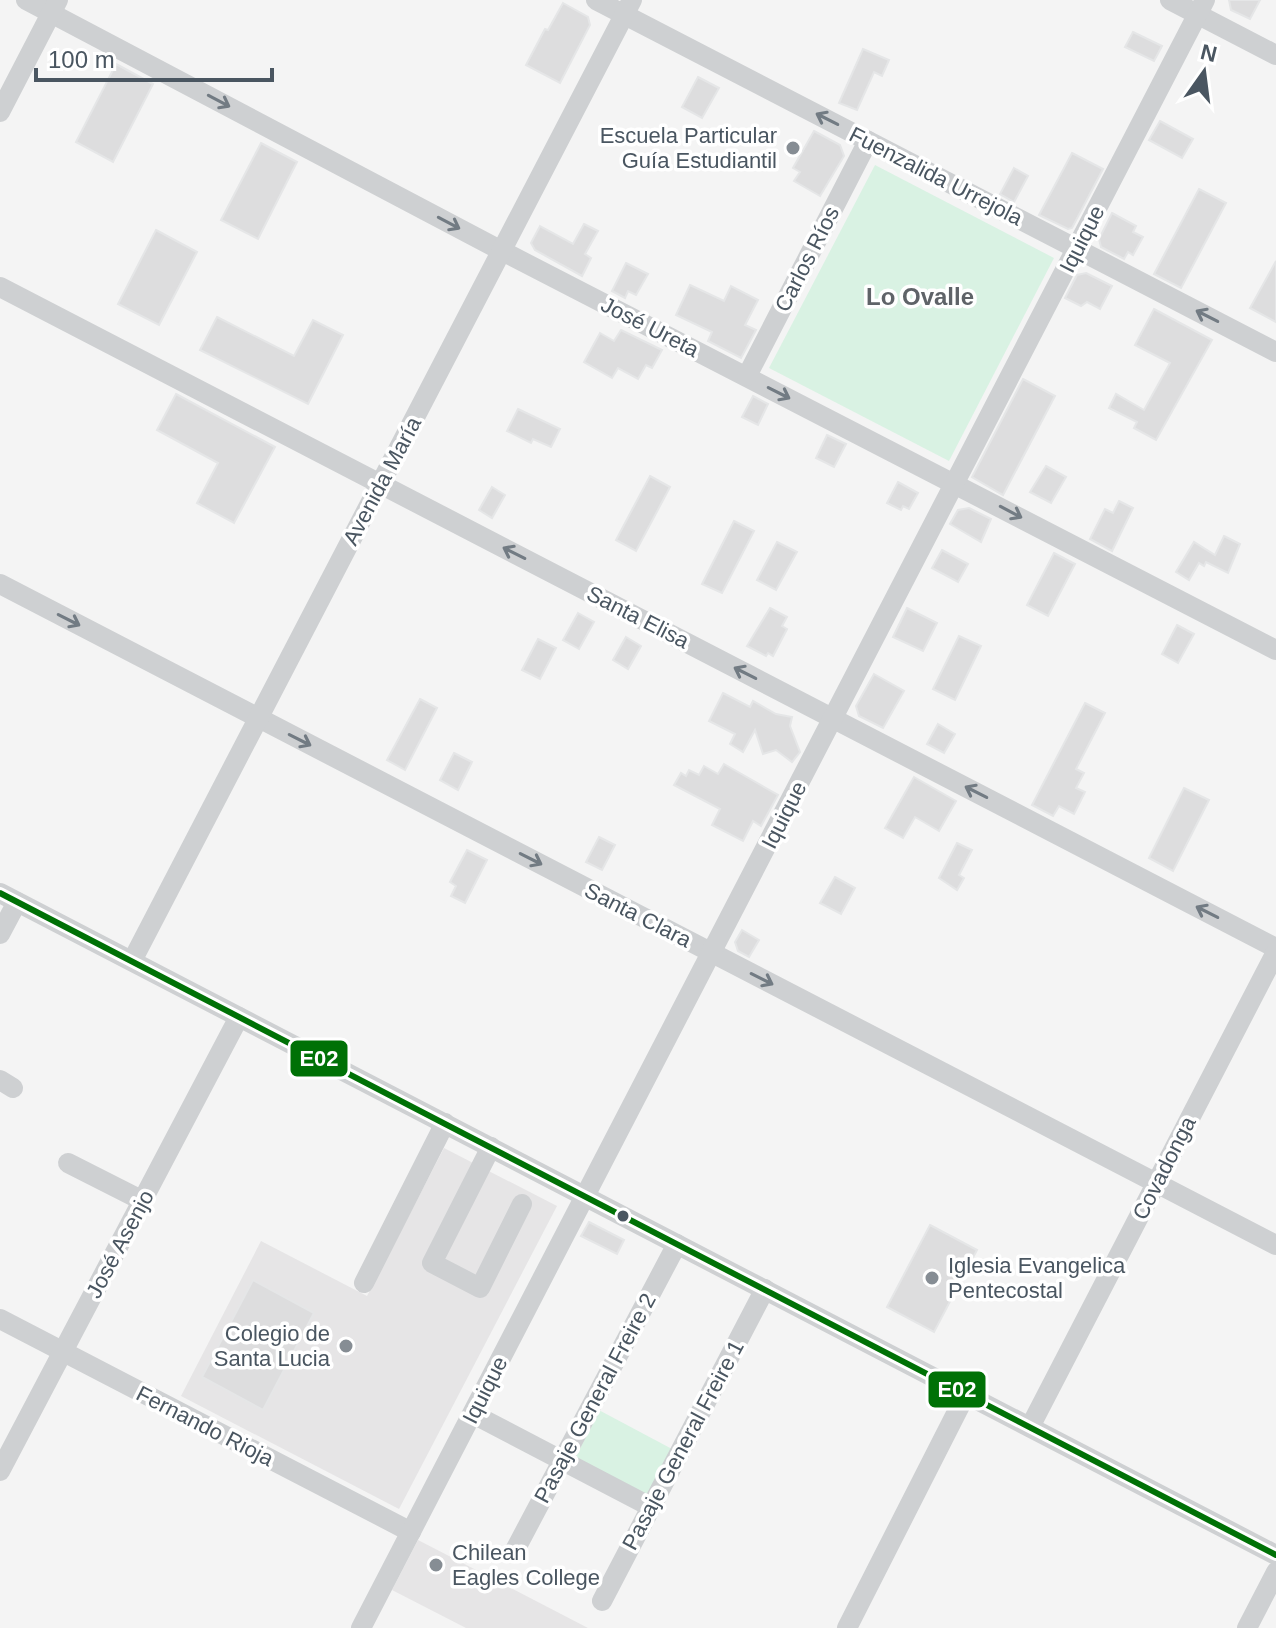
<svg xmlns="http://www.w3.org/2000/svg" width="1276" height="1628" font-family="Arial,sans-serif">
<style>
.education{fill:#e6e5e6}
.green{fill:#d9f2e3}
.building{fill:#ddddde;stroke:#e5e6e7;stroke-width:2}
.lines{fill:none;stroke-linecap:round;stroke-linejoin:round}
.minor{stroke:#ced0d2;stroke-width:20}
.bus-1-casing{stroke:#fff;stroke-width:12}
.bus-1{stroke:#007106;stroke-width:6}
.oneway{stroke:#727b83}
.poi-dot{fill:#868d94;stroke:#fff;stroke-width:3}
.bus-dot{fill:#4a5661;stroke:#fff;stroke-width:3}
.labels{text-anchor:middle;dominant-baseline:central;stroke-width:7;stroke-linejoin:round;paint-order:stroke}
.poi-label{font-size:22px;fill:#4a5661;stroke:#fff;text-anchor:end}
.street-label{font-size:22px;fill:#4a5661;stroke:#fff}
.neighbourhood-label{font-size:24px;font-weight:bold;fill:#5f6368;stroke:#fff}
.line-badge{stroke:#fff;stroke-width:3}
.badge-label{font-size:22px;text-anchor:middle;font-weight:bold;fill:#fff}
</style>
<rect width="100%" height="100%" fill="#f4f4f4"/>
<g class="education">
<polygon points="444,1148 557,1206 399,1509 181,1396 261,1241 367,1296"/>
<polygon points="418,1540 588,1628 466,1628 392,1590"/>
</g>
<g class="green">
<polygon points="875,165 1054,258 949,461 769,368"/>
<polygon points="595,1408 672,1449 646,1498 569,1458"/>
</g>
<g class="building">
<polygon points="1229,0 1260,0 1250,19 1231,10"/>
<polygon points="563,3 588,17 590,25 560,83 526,65 545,29 548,30"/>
<polygon points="1133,32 1162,46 1154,61 1125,47"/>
<polygon points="863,49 889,60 882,76 874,72 857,110 839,103"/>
<polygon points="116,64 153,84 113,162 76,142"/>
<polygon points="698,77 719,88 702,118 682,107"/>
<polygon points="1160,121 1193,139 1182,158 1149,140"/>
<polygon points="814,131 840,145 844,156 820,196 794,181 800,172 793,168"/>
<polygon points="261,143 297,162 258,239 221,220"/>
<polygon points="1072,153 1103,169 1072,228 1068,229 1039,215"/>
<polygon points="1014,168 1028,176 1014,202 1000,194"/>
<polygon points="1199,189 1226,203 1181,288 1154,274"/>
<polygon points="1112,213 1136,226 1133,232 1143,237 1133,255 1128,252 1124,259 1101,247 1099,239"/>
<polygon points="584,224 598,231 585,254 591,258 582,276 535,250 531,243 540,226 573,244"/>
<polygon points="156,230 197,252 159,325 118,304"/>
<polygon points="1276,261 1276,322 1250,308"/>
<polygon points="626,263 648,274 636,295 628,291 625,298 612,291"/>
<polygon points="1086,273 1112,286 1100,309 1087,302 1081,306 1065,298 1077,275"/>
<polygon points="690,285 724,301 731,286 758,300 745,325 756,330 741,358 708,341 712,332 676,315"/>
<polygon points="1154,309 1212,340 1156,440 1134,428 1137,422 1109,408 1116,394 1144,410 1170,363 1135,345"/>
<polygon points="217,317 294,356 313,320 343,335 308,404 200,350"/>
<polygon points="621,330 662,350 652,368 646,365 638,379 618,368 612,378 584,362 600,333 614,341"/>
<polygon points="1023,379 1055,396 1003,495 972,477"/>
<polygon points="176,394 275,447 234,523 197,503 218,463 157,430"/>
<polygon points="753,396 768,404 758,425 742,417"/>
<polygon points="518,409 560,429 551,447 533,439 531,443 507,431"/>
<polygon points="827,435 846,444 834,467 816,458"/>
<polygon points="1046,466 1066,477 1051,503 1030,492"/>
<polygon points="650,476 670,487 636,551 616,540"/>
<polygon points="898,482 918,493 909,509 903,506 901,510 887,503"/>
<polygon points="492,487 505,495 492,518 479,510"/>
<polygon points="1119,501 1133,508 1112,551 1090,539 1105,509 1113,513"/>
<polygon points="969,508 991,519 981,542 950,524 958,510"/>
<polygon points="734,521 754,531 722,593 702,584"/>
<polygon points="1224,536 1240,544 1228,573 1206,562 1204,566 1199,563 1189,580 1176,572 1194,542 1215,555"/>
<polygon points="777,542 797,552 776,590 757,580"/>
<polygon points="942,550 968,564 958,582 932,568"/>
<polygon points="1054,553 1075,564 1048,616 1027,605"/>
<polygon points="770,608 787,617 782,626 787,629 773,656 768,653 766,656 747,646"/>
<polygon points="907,608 937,623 923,651 893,637"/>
<polygon points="578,613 594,622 579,649 563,640"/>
<polygon points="1177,625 1194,634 1178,663 1162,654"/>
<polygon points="959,636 981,646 955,700 933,689"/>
<polygon points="626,637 641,646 628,669 613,660"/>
<polygon points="538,639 556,648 540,679 522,670"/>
<polygon points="874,674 904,691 883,728 859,716 856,706"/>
<polygon points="723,693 750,707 753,701 776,714 792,717 790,726 800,752 792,762 776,750 763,754 755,730 743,752 730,744 735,734 709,721"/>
<polygon points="420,699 437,708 405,770 387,760"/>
<polygon points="1085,703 1105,713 1076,769 1084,773 1076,788 1085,792 1074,814 1059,806 1053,816 1032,805"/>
<polygon points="938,724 955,734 944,753 927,744"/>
<polygon points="454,753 472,762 458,790 440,780"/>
<polygon points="724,764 778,795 761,826 753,821 743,841 712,825 720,809 674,785 681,773 686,776 689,770 699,775 704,766 718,774"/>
<polygon points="914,777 956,801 939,831 915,817 903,838 885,828"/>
<polygon points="1184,788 1209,800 1173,871 1149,858"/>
<polygon points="599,837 615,845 602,870 586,862"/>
<polygon points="957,843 972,850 959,875 964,878 957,890 939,878"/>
<polygon points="467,850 487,860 465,903 451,896 456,886 450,882"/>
<polygon points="835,877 855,888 841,914 820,903"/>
<polygon points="742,930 759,940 749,957 738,951 735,942"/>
<polygon points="589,1222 624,1240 617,1254 581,1236"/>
<polygon points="930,1225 977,1250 934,1332 887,1307"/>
<polygon points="253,1280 314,1313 263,1410 202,1377"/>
</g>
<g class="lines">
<g class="minor">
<polyline points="26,0 502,251 1276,650"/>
<polyline points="596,0 1276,352"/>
<polyline points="1170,0 1276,55"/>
<polyline points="0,112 58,0"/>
<polyline points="0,287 1276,948"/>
<polyline points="747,376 868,141"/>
<polyline points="0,584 1276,1245"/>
<polyline points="0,893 1276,1555"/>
<polyline points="0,934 17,902"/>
<polyline points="132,961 632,0"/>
<polyline points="0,1080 13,1088"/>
<polyline points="491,1147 432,1263 480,1288 522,1204"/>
<polyline points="68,1163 143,1201"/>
<polyline points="364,1283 445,1123"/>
<polyline points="0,1319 411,1532"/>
<polyline points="473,1414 651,1507"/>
<polyline points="1030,1427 1276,952"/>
<polyline points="0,1471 239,1017"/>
<polyline points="514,1552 677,1244"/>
<polyline points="602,1601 765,1289"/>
<polyline points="361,1628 1205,0"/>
<polyline points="847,1628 966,1394"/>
<polyline points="1247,1628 1276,1572"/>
</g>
<g class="bus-1-casing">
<polyline id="bus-1" points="0,893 1276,1555"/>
</g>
<use href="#bus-1" class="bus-1"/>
</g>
<defs><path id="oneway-shaft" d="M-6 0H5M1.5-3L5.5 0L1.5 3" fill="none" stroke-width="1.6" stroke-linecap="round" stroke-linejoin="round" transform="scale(2)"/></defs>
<g class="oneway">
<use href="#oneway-shaft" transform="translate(219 101) rotate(28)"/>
<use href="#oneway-shaft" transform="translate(827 119) rotate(-153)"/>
<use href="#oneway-shaft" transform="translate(449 223) rotate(28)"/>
<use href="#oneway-shaft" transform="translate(1207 316) rotate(-153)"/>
<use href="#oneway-shaft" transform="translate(779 393) rotate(27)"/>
<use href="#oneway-shaft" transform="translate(1011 512) rotate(28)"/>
<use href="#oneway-shaft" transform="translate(514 553) rotate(-153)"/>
<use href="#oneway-shaft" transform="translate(69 620) rotate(27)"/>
<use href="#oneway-shaft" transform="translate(745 673) rotate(-153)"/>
<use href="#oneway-shaft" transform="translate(300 740) rotate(27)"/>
<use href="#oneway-shaft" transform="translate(976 792) rotate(-153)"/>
<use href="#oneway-shaft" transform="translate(531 859) rotate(27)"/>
<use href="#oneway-shaft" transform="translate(1207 912) rotate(-153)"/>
<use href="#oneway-shaft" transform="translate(762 979) rotate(27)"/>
</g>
<g class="poi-dot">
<circle cx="793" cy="148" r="8"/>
<circle cx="932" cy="1278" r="8"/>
<circle cx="346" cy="1346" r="8"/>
<circle cx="436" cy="1565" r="8"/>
</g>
<circle class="bus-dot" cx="623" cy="1216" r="7"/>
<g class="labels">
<g class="poi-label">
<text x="777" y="135">Escuela Particular<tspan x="777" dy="25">Guía Estudiantil</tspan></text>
<text x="948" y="1265" text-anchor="start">Iglesia Evangelica<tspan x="948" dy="25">Pentecostal</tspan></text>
<text x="330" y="1333">Colegio de<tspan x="330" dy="25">Santa Lucia</tspan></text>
<text x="452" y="1552" text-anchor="start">Chilean<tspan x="452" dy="25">Eagles College</tspan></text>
</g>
<g class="street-label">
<text transform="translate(936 176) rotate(27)">Fuenzalida Urrejola</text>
<text transform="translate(1082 239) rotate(-63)">Iquique</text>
<text transform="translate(807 259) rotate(-63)">Carlos Ríos</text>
<text transform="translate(650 327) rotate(27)">José Ureta</text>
<text transform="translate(382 481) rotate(-62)">Avenida María</text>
<text transform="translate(638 617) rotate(27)">Santa Elisa</text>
<text transform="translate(784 815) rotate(-63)">Iquique</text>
<text transform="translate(638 915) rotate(27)">Santa Clara</text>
<text transform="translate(1164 1168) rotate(-63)">Covadonga</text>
<text transform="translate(120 1244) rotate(-62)">José Asenjo</text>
<text transform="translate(485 1390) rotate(-63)">Iquique</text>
<text transform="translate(595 1398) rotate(-62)">Pasaje General Freire 2</text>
<text transform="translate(205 1426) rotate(27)">Fernando Rioja</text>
<text transform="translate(683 1445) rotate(-62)">Pasaje General Freire 1</text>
</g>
<g class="neighbourhood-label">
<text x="920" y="296">Lo Ovalle</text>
</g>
</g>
<g class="line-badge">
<rect x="289" y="1039" width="60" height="39" rx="8" fill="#007106"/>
<rect x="927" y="1370" width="60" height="39" rx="8" fill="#007106"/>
</g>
<g class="badge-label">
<text x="319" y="1066">E02</text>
<text x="957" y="1397">E02</text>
</g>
<g transform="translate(1204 72) rotate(14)" stroke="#ffffff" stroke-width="6" paint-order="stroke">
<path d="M0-6L14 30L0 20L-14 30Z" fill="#4a5661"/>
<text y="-12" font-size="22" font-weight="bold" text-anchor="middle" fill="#4a5661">N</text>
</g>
<path d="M36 68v12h236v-12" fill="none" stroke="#4a5661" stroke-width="4"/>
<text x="48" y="68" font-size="24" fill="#4a5661" stroke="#ffffff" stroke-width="6" paint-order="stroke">100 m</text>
</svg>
